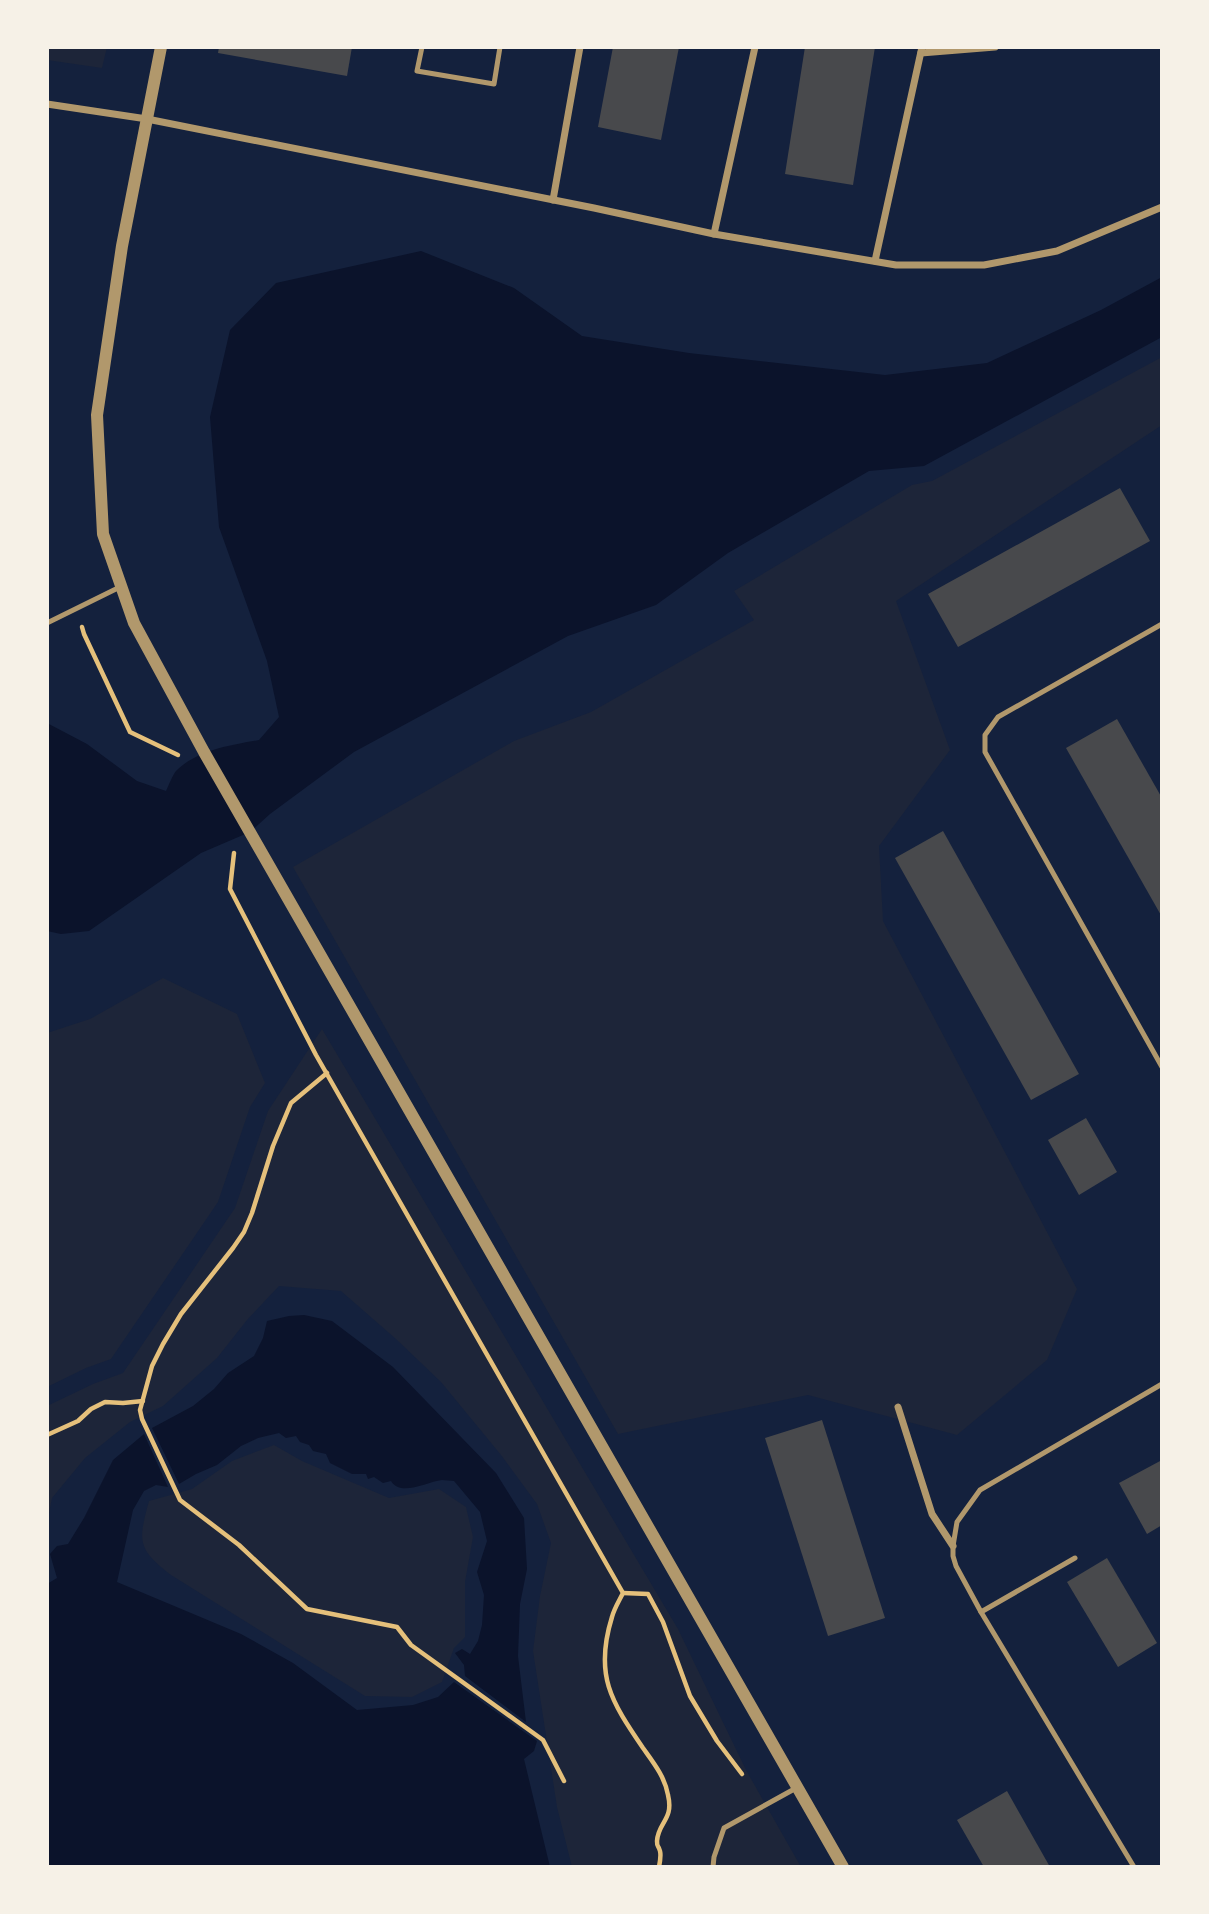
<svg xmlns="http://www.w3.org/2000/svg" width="1209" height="1914" font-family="'Playfair Display',serif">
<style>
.green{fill:#1d2539}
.water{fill:#0b132b}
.building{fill:#48494c}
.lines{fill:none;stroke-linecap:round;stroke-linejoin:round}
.path{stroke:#e5c07b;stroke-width:4.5}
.service{stroke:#b1986c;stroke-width:5}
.minor{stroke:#b1986c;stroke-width:7}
.tertiary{stroke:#b1986c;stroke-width:12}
</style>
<rect width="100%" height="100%" fill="#14213d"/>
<g class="green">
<polygon points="47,47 107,47 102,68 47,60"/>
<polygon points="1162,357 1162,425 896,601 950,750 879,846 883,921 1077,1289 1047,1360 957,1435 808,1395 618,1434 293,867 514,741 591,712 754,620 734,591 912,485 932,481"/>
<polygon points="163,978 237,1014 265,1083 250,1107 218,1202 111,1359 86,1368 47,1387 47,1033 90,1019"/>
<polygon points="322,1029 678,1629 746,1770 801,1867 572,1867 557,1807 533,1651 540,1596 551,1543 537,1504 501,1455 441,1382 396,1339 341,1291 279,1286 247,1320 217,1358 163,1406 130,1422 85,1458 52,1498 47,1523 47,1406 93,1384 123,1373 235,1208 268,1111"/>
<path d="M274,1445L302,1461L389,1498L439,1489L466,1507L473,1537L465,1582V1637L454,1648L442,1682L412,1697L365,1696L171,1575C137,1549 138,1541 149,1501L192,1489L232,1461Z"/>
</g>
<g class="water">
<path d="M421,251L514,288L582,336L689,353L885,375L987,363L1101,310L1162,277V337L924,466L869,471L728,553L656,605L568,636L354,752L270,814L250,832L201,853L89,931L61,934L47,931V723L87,744L137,781L166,791C169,785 172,776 176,771C197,750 231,745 259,740L279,717L267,661L219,527L210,417L230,330L276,283Z"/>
<path d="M304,1315L332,1321L393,1367L496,1473L524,1518L527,1569L520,1604L518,1656L526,1722L465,1676L464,1665L455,1653L462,1649L470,1654L478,1641L482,1625L484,1595L477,1572L487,1541L480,1512L454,1481C451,1481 445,1480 442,1480C426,1482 401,1497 391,1481L383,1483L374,1477L368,1479L366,1474H352L330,1463L326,1454L313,1451L309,1445L300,1442L296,1436L286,1438L279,1433L258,1438L241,1446L217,1465L196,1474L179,1484L152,1428L193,1406L214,1389L228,1373L254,1356L263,1338L267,1321L289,1316Z"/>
<polygon points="144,1434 168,1487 156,1485 144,1491 133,1510 117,1582 241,1634 293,1663 357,1710 413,1705 438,1697 454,1682 537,1741 534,1751 524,1759 550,1867 47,1867 47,1584 57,1578 50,1554 57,1546 68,1544 84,1518 113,1460"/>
</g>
<g class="building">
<polygon points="219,47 352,47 347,76 218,53"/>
<polygon points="613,47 679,47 661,140 598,127"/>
<polygon points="805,47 875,47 853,185 785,174"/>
<polygon points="1120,488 1150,541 958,647 928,594"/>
<polygon points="1117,719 1162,798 1162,917 1066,748"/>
<polygon points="943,831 1079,1074 1031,1100 895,858"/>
<polygon points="1086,1118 1117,1172 1079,1195 1048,1140"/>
<polygon points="822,1420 885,1618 828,1636 765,1438"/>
<polygon points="1162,1460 1162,1525 1147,1534 1119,1483"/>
<polygon points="1107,1558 1157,1643 1118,1667 1067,1582"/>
<polygon points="1007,1791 1050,1867 984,1867 957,1820"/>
</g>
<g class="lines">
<g class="path">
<polyline points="82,627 84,634 130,732 178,755"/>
<path d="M234,853L230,889L316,1055L623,1593C619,1601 614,1609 612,1617C594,1675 611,1701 643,1748C653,1762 665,1777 668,1795C674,1820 658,1822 657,1841C657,1848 658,1844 660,1851C661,1855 660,1862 659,1867"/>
<polyline points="327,1073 291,1103 273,1146 252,1213 244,1232 233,1248 181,1314 163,1344 152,1366 140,1410 142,1419 180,1500 239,1545 307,1609 397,1627 411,1645 543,1740 564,1781"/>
<polyline points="47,1435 78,1421 91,1409 105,1402 123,1403 143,1401"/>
<polyline points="623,1593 648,1594 663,1622 690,1696 717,1741 742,1774"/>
</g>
<g class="service">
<polyline points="422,47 417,71 494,84 500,47"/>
<polyline points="47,623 120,587"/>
<polyline points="1162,624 998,717 985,735 985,752 1162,1067"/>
<polyline points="981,1612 1075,1558"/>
<polyline points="713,1867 714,1857 724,1828 798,1787"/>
<polyline points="1134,1867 981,1612 956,1566 953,1556 953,1546 957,1522 980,1490 1162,1384"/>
</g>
<g class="minor">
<polyline points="921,53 995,47"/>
<polyline points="47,104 147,119 594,208 714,234 896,265 984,265 1057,251 1162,207"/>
<polyline points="553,200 580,47"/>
<polyline points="714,234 755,47"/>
<polyline points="875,261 922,47"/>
<polyline points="898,1407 932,1514 953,1546"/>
</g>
<polyline class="tertiary" points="161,47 122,246 97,415 103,534 134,623 204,752 843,1867"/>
</g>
<rect width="1209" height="1914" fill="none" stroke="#f6f1e7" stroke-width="98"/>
</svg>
